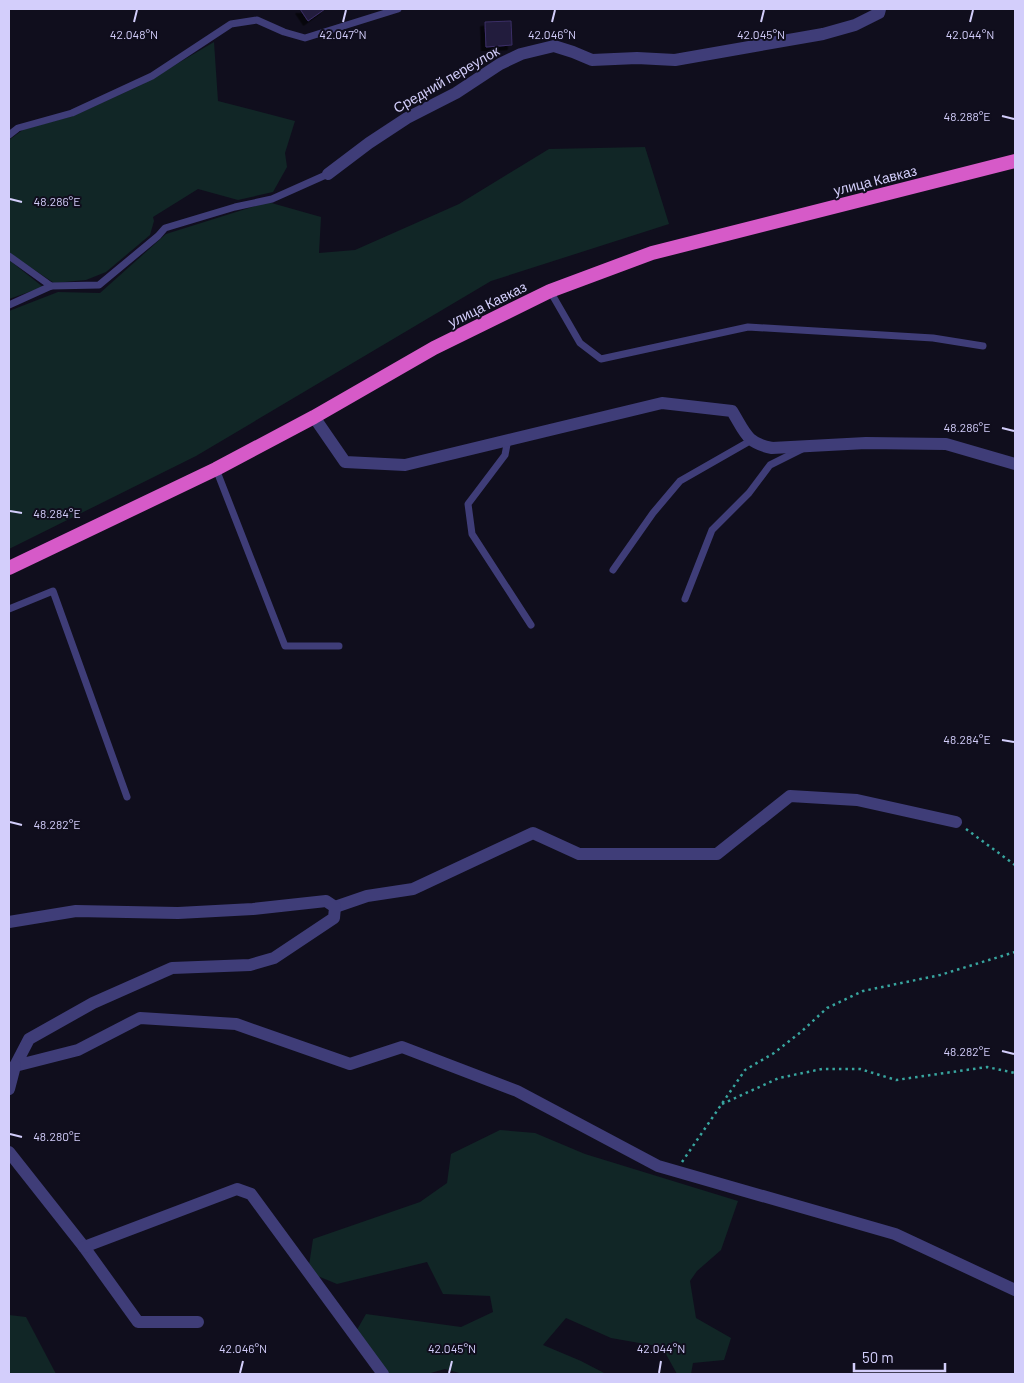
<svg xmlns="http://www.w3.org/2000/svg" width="1024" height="1383" font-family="Barlow,sans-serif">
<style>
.green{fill:#112626}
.building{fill:#221b3c;stroke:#3b2f66;filter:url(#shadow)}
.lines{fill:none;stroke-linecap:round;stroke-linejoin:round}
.path{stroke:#38a59f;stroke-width:2.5;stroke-dasharray:2.5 4;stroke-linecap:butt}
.service{stroke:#3f3d78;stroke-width:7}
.minor{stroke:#3f3d78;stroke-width:12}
.trunk{stroke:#d65ac8;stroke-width:14}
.ticks{fill:none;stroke:#d3cefb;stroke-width:2}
.labels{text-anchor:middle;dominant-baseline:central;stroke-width:4;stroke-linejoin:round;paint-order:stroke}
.street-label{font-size:14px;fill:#d3cefb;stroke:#100e1d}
.ticks-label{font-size:12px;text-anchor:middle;fill:#d3cefb;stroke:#100e1d;stroke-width:4;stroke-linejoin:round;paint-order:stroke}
</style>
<defs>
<filter id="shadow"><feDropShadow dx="-4.5" dy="4.5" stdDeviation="0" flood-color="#0009"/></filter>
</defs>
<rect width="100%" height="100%" fill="#100e1d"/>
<g class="green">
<polygon points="214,42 218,101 295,121 285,153 287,167 273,192 238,200 198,189 153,217 154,221 150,235 106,272 86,280 54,283 9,253 9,140 24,129 73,116 141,85"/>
<polygon points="645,147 669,224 491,281 196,456 9,549 9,311 58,292 100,293 166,234 268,202 321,217 319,253 355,250 459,204 549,149"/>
<polygon points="9,260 43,287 9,299"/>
<polygon points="500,1130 535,1133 585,1154 738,1201 721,1250 697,1271 690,1281 696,1318 731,1338 724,1360 693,1363 691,1374 677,1374 662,1347 611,1338 566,1318 543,1345 581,1361 606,1374 463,1374 445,1369 427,1374 383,1374 354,1335 366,1314 461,1327 493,1312 490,1296 443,1294 427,1262 337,1284 308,1272 313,1239 420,1202 447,1183 451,1154"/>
<polygon points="9,1315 26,1317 56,1374 9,1374"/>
</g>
<g class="building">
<polygon points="300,9 325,9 308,21"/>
<polygon points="511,21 512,45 486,47 485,22"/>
</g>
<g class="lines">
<g class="path">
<polyline points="966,829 1015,865"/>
<polyline points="722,1104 779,1078 822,1069 860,1069 896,1080 987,1067 1015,1073"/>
<polyline points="682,1162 745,1070 774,1053 801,1032 827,1008 863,991 940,975 1015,952"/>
</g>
<g class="service">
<polyline points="9,135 18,128 72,113 152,76 231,24 257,20 284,32 305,38 398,9"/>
<polyline points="9,256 51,286"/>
<polyline points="550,291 580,343 601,359 748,327 933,338 983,346"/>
<polyline points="9,305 51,286 99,285 158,236 165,228 235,207 272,199 328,174"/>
<polyline points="508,439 505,455 468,504 472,534 531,625"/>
<polyline points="216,469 285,646 339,646"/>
<polyline points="613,570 653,513 680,481 750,441"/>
<polyline points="685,599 712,530 749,493 770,465 802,449"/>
<polyline points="9,609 53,591 127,797"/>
</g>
<g class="minor">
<polyline points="328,174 369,143 407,118 456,93 500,64 521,54 554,46 573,52 592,60 637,58 675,60 823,34 855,25 879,13 880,9"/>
<path d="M314,417L345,462L405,465L662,403L732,411C745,432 746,443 772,448L866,443L946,444L1015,464"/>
<polyline points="335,907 367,896 413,889 533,833 579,854 717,854 790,796 857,800 956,822"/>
<polyline points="9,922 76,911 178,913 253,909 326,901 335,907 334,918 274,958 250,965 172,968 93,1003 29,1039 15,1066 78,1050 140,1018 236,1024 350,1064 402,1047 517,1091 658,1166 895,1234 1015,1290"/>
<polyline points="9,1089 15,1066"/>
<polyline points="9,1152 84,1247 138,1322 198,1322"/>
<polyline points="84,1247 237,1189 251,1194 383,1374"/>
</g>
<polyline class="trunk" points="9,568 216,469 314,417 434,348 550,291 652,253 1015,161"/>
</g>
<path class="ticks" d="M134,22L137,10M343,22L346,10M552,22L555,10M761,22L764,10M970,22L973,10M1002,116L1014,119M10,199L22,202M1002,428L1014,431M10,511L22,513M1002,740L1014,742M10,822L22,825M1002,1051L1014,1054M10,1134L22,1137M240,1373L243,1361M449,1373L452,1361M659,1373L661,1361"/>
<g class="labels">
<g class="street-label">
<text transform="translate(446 79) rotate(-30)">Средний переулок</text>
<text transform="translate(875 180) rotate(-14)">улица Кавказ</text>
<text transform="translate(487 304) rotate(-26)">улица Кавказ</text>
</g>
</g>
<g class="ticks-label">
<text x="134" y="39">42.048°N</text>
<text x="970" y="39">42.044°N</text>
<text x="343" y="39">42.047°N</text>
<text x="552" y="39">42.046°N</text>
<text x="761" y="39">42.045°N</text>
<text x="967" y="121">48.288°E</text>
<text x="57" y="206">48.286°E</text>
<text x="967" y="432">48.286°E</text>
<text x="57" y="518">48.284°E</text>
<text x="967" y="744">48.284°E</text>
<text x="57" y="829">48.282°E</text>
<text x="967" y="1056">48.282°E</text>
<text x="57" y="1141">48.280°E</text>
<text x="243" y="1353">42.046°N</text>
<text x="452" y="1353">42.045°N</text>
<text x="661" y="1353">42.044°N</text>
</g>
<rect width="1024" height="1383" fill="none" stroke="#d3cefb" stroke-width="20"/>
<path d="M854 1363v8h91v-8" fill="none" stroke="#d3cefb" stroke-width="2.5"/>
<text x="862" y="1363" font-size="15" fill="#d3cefb" stroke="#100e1d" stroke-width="4" paint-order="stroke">50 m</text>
</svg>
